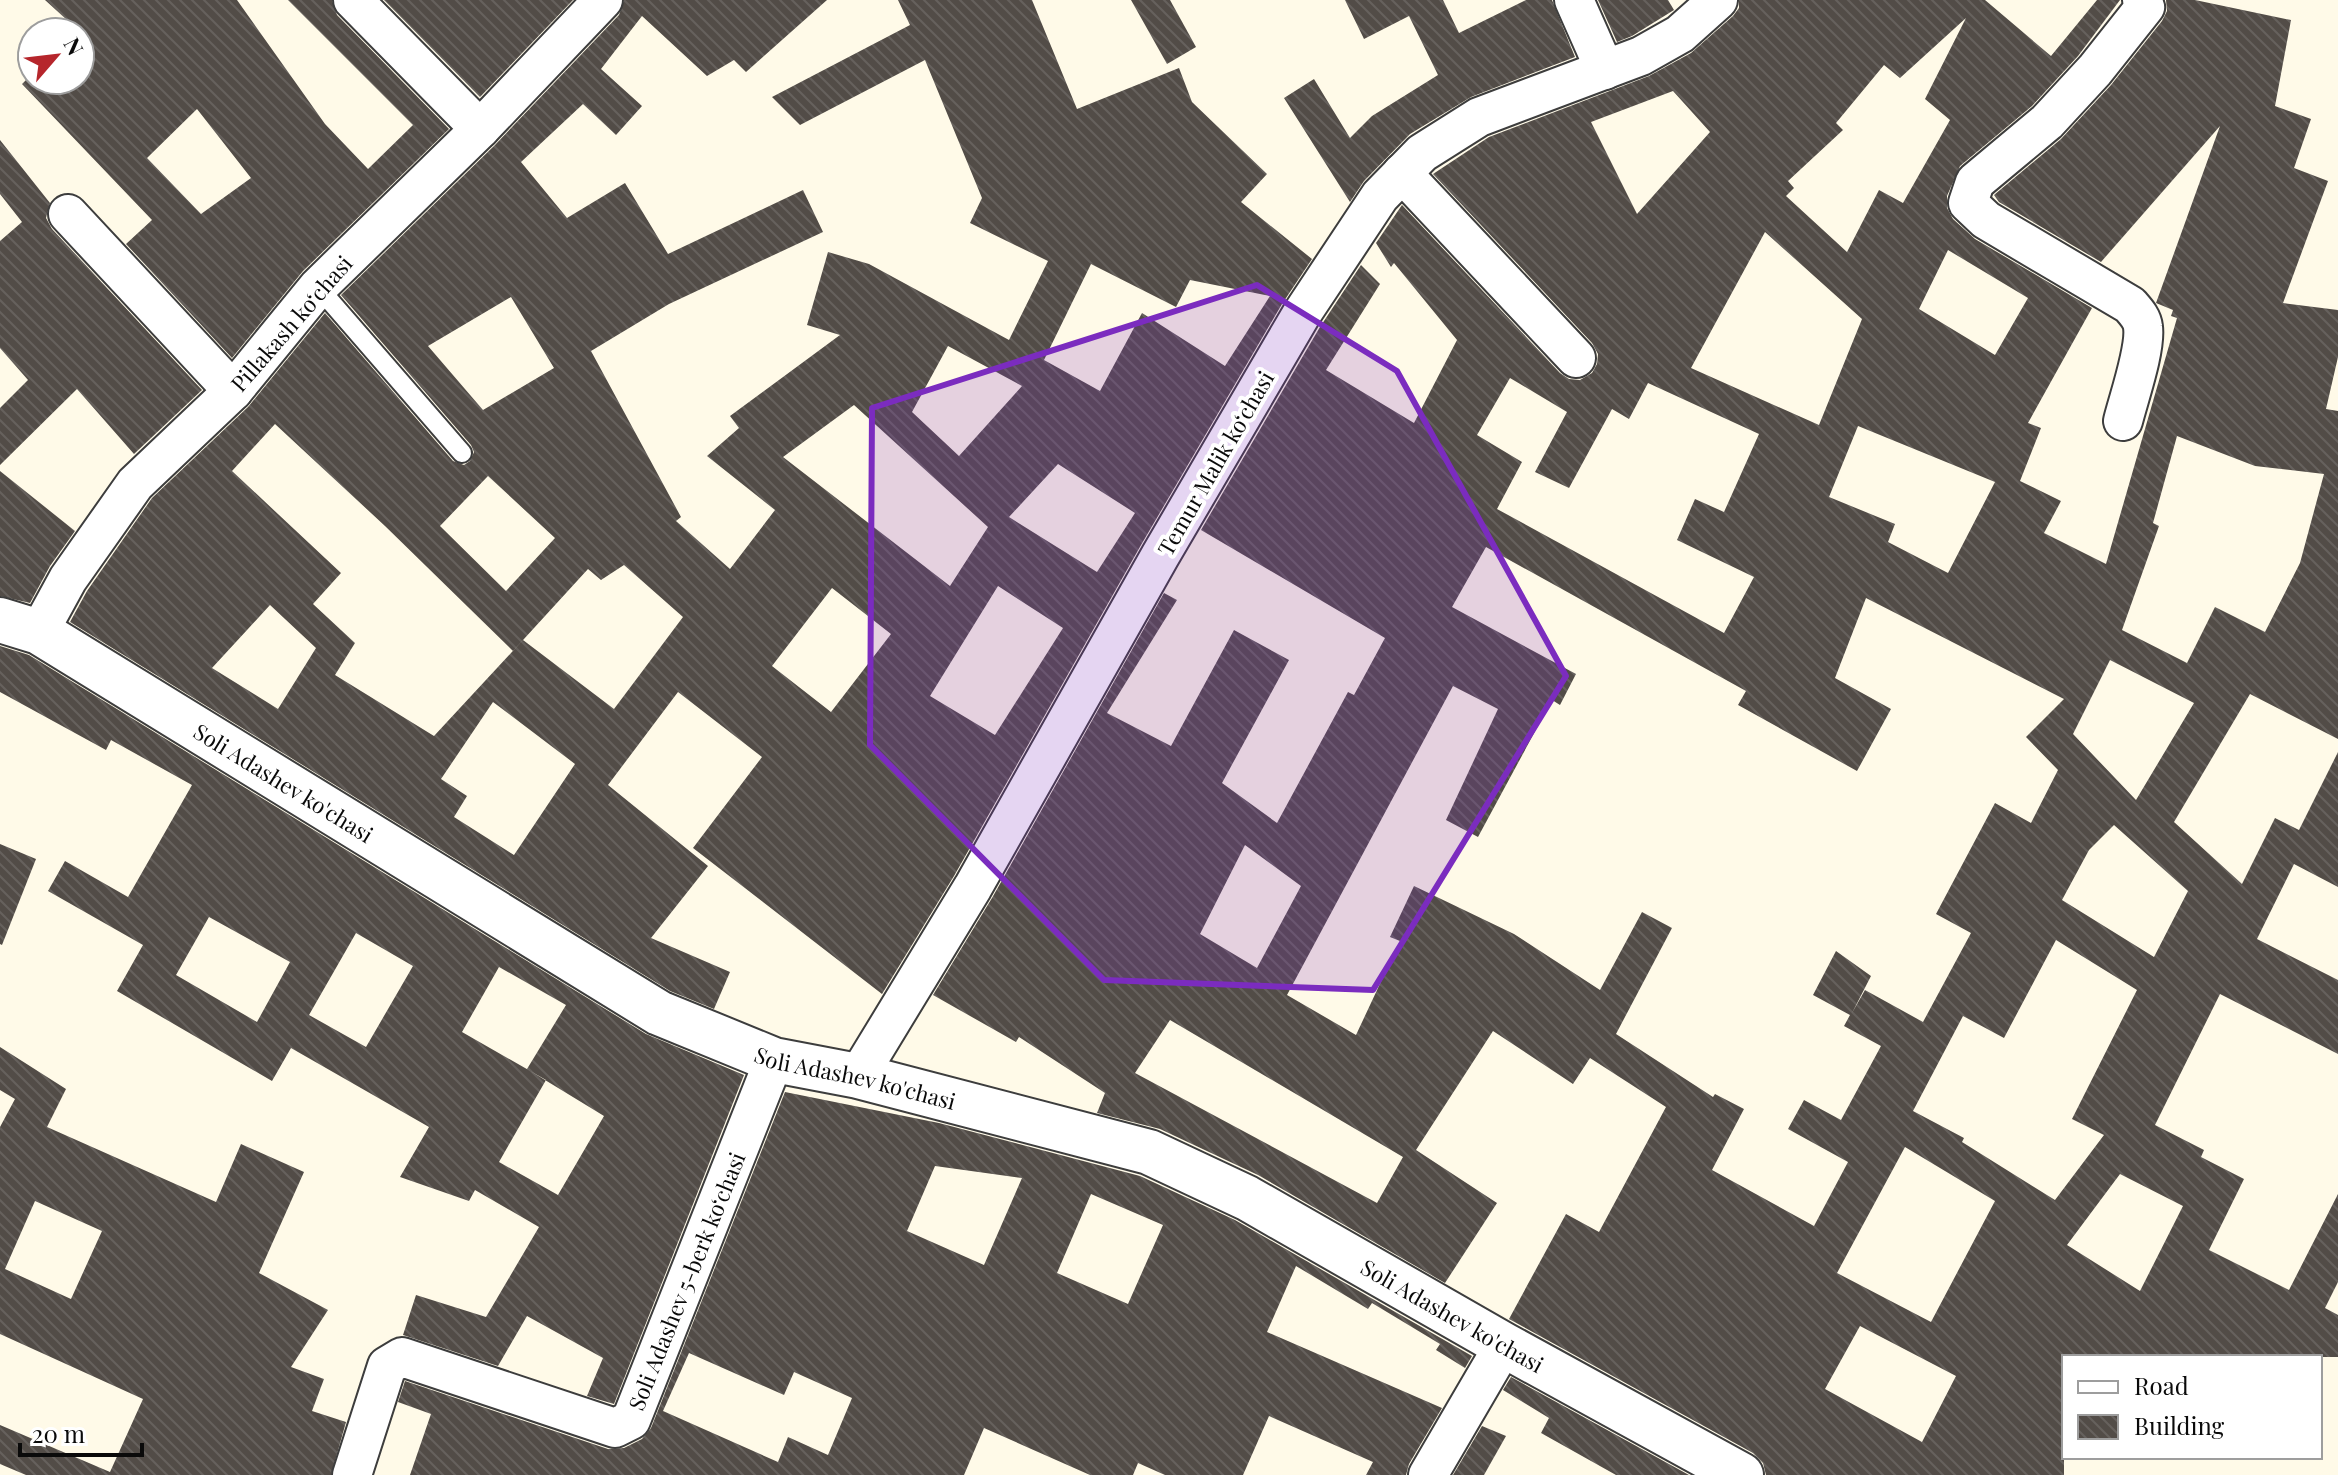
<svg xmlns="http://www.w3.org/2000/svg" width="2338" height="1475" font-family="'Playfair Display',serif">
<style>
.building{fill:url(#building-back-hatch);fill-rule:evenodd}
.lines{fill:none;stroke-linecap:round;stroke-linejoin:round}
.service-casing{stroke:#3d3d3d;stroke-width:22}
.minor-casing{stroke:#3d3d3d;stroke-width:42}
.tertiary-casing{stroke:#3d3d3d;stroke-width:48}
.service{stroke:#fff;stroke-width:18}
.minor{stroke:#fff;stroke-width:38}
.tertiary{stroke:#fff;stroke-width:44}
.marked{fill:#7b2cbf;fill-opacity:0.2;stroke:#7b2cbf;stroke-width:6;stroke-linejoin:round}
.labels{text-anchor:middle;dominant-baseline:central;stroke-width:8;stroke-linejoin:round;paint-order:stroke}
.street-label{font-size:22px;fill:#0a0a0a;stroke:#fff}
</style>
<defs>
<pattern id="building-back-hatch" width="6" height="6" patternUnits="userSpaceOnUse" patternTransform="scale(2)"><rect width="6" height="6" fill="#524c47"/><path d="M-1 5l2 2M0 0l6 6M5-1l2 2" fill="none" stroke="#66615d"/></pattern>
</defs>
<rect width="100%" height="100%" fill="#fffae8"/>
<g class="building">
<path d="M45,0H237L325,124L368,169L413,125L288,0H332L337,15L449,129L303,271L232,358L126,244L152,220L22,84L32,74V80H80V32H76L78,30ZM197,109L251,178L201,214L147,158Z"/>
<polygon points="384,0 573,0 480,97"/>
<path d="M624,0H827L746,72L734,60L707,76L642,16L601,69L642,106L616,135L583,104L521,162L567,218L625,183L668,254L803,190L823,232L669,304L591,351L681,517L676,521L730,569L775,510L707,456L739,428L730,416L840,335L807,325L828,252L869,264L1009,340L1048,261L970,223L982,198L925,60L800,125L772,97L910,25L898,0H1032L1077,109L1179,68L1192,102L1267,174L1241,202L1312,259L1282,304L1141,545L954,876L882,994L693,848L762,757L678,692L608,785L708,866L651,938L730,972L714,1009L670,991L70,622L87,591L152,498L248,407L325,313L453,461L464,465L470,461L474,452L471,445L341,295L495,145L619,15ZM1091,264L1176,307L1190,280L1270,296L1225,366L1142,313L1100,391L1044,360ZM511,297L554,368L483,410L428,346ZM948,346L1022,386L959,456L912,412ZM854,405L988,527L950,586L783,457ZM275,424L385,526L513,651L588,569L601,580L624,565L683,617L614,709L523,640L434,736L335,675L355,643L313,604L341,573L232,471ZM1058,464L1135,513L1097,572L1009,517ZM488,476L555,538L506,591L440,526ZM998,586L1063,628L995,735L930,696ZM832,588L891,634L831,712L772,666ZM270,605L316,648L278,709L212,668ZM493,702L575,764L514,855L454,817L467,796L441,779Z"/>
<polygon points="1131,0 1170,0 1196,47 1167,64"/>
<polygon points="1345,0 1443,0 1459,33 1526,0 1552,0 1575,57 1471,97 1410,134 1364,181 1350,202 1284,98 1314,79 1350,138 1372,116 1438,75 1409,16 1364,39"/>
<polygon points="1598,0 1668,0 1674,10 1632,36 1617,42"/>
<path d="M1739,0H1985L2051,56L2097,0H2120L2078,56L2032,106L1960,166L1947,196V208L1953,219L1975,239L2092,308L2028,423L2041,428L2020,481L2061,501L2044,533L2106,564L2177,318L2171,316L2173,310L2156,303L2220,126L2101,262L1999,202L1994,195L2061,139L2111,85L2162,21L2167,11L2166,0H2195L2291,20L2275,106L2311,119L2294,168L2328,181L2283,303L2338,310V357L2326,409L2338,411V739L2250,694L2174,822L2242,884L2275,818L2299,830L2338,752V887L2294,864L2257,939L2338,980V1054L2220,994L2155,1125L2204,1150L2201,1157L2244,1179L2209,1250L2289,1290L2338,1194V1282L2325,1308L2338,1315V1357H2064V1475H1766L1763,1463L1753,1453L1509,1319L1566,1214L1599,1232L1666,1107L1590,1058L1573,1084L1493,1031L1416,1150L1497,1203L1445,1283L1258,1175L1160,1129L1097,1113L1105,1093L1019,1037L1016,1042L933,995L992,898L1164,593L1177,600L1107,713L1171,746L1234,630L1289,660L1222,783L1277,823L1348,692L1354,695L1385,638L1201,530L1320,327L1361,265L1380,284L1326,370L1414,423L1457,340L1394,263L1391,267L1376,243L1402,205L1560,373L1569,379L1580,380L1592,373L1597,364L1598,354L1592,343L1433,174L1489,137L1649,76L1691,53L1733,16L1739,8ZM1966,18L1925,99L1950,120L1903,203L1879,190L1847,252L1786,196L1794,188L1788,181L1843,130L1836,123L1884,65L1900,78ZM1673,91L1710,132L1637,214L1591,122ZM1765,232L1862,319L1819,425L1691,368ZM1948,250L2028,298L1995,355L1919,309ZM1510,378L1567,412L1535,472L1569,488L1612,409L1629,419L1648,383L1759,434L1724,512L1695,499L1677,540L1754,577L1724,633L1497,509L1522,462L1477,435ZM1858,426L1995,482L1948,573L1888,542L1895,524L1829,497ZM2177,436L2255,466L2324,474L2300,563L2265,632L2215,607L2187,663L2122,630L2159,526L2153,523ZM1486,547L1746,691L1738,705L1857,771L1891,709L1835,678L1866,598L2064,699L2026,737L2058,770L2031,823L1995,803L1936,914L1971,933L1923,1022L1865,990L1852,1013L1871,976L1836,951L1813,995L1850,1015L1844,1026L1881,1046L1841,1120L1804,1100L1788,1129L1848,1162L1814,1226L1712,1170L1744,1109L1715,1094L1713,1097L1616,1034L1672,928L1642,912L1600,990L1514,934L1414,886L1390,937L1400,941L1356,1035L1287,995L1453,686L1498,709L1446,820L1478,837L1552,700L1560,705L1576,674L1452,607ZM2110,660L2194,703L2136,800L2073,734ZM2114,825L2188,891L2154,957L2062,900L2089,850ZM1245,845L1301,886L1257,968L1200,934ZM2056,940L2137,990L2072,1119L2104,1135L2055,1200L1962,1142L1964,1138L1913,1111L1963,1016L2004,1038ZM1170,1020L1403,1157L1377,1203L1135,1073ZM1905,1147L1995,1201L1931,1322L1837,1273ZM2120,1174L2183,1206L2140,1291L2067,1245ZM1860,1326L1956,1376L1922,1442L1825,1389Z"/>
<polygon points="0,140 50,203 46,218 52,229 202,390 134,454 77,389 0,465 0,408 28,380 0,348 0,241 22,222 0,194"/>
<polygon points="0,471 75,531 50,566 30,603 0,596"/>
<path d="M0,646L29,655L646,1034L744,1075L614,1404L587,1396L603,1358L527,1316L498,1366L403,1335L416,1295L486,1317L539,1227L475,1190L469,1201L400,1177L429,1127L291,1048L272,1081L117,991L143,945L48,891L65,861L128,897L192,785L111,740L106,750L0,692ZM209,917L290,962L257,1022L176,975ZM356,933L413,966L366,1047L309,1015ZM499,967L566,1005L527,1069L604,1116L558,1195L499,1162L546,1080L462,1032Z"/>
<polygon points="0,844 36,859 2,945 0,944"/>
<path d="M0,1047L66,1089L47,1127L216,1202L241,1144L304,1172L259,1273L328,1310L291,1367L324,1379L312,1411L346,1422L331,1475H26L0,1464V1425L110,1472L143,1399L0,1334V1127L15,1099L0,1090ZM35,1201L102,1231L71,1299L5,1269Z"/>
<path d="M785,1092L939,1123L1140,1176L1235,1220L1472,1356L1465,1368L1436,1350L1440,1344L1372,1303L1368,1309L1296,1266L1267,1332L1442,1408L1409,1464L1406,1475H1366L1373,1462L1269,1416L1243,1475H1165L1138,1463L1133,1475H1090L984,1428L964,1475H410L431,1414L398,1402L405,1381L608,1449L624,1448L642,1439L651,1428ZM935,1166L1022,1178L984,1265L907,1231ZM1091,1194L1163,1225L1128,1304L1057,1273ZM689,1353L784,1395L794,1372L852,1398L828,1455L788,1437L778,1462L663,1411Z"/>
<polygon points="1511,1377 1689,1475 1616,1475 1541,1433 1549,1418 1503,1390"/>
<polygon points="1482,1426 1506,1436 1484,1475 1453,1475"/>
</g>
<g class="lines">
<g class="service-casing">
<polyline id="service" points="318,287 462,453"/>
</g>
<g class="minor-casing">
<g id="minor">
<polyline points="353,0 480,129"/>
<polyline points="1574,0 1605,70"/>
<polyline points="1402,173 1576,358"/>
<polyline points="68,214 233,391"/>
<path d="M2123,421C2129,397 2146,349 2143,327C2142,318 2136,312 2130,305L1986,220L1968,203L1975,182L2047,122L2095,70L2145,7L2142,0"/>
<polyline points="39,632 68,579 135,484 233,391 318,287 480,129 603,0"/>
<polyline points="858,1076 973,887 1160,556 1301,315 1380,196 1422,153 1479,117 1641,56 1680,34 1718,0"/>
<polyline points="352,1475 387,1366 402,1357 615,1428 631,1420 774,1060"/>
<polyline points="1428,1475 1504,1345"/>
</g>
</g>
<g class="tertiary-casing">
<g id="tertiary">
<path id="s1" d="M0,620L39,632L659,1013L774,1060L858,1076L1149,1152L1247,1198L1504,1345L1741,1475"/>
</g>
</g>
<use href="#service" class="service"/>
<use href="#minor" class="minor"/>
<use href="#tertiary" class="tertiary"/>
</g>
<path class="marked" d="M1257,285L1397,371L1566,676L1373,990L1104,980L870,745L872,408Z"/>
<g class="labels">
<g class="street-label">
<text transform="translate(291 323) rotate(-49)">Pillakash koʻchasi</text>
<text transform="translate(1215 463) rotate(-60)">Temur Malik koʻchasi</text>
<text stroke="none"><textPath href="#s1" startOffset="328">Soli Adashev ko'chasi</textPath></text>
<text stroke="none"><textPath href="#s1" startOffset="976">Soli Adashev ko'chasi</textPath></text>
<text transform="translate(686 1281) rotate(-68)">Soli Adashev 5-berk koʻchasi</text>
<text stroke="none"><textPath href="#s1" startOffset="1624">Soli Adashev ko'chasi</textPath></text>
</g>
</g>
<rect x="2062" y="1355" width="260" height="104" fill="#ffffff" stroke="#9d9d9d" stroke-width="2"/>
<rect x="2078" y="1381" width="40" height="12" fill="#ffffff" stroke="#9d9d9d" stroke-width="2"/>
<text x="2134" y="1395" font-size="24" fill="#0a0a0a">Road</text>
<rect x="2078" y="1415" width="40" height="24" fill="url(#building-back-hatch)" stroke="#9d9d9d" stroke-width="2"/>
<text x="2134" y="1435" font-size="24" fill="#0a0a0a">Building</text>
<g transform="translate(56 56) rotate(62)"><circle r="38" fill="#ffffff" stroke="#9d9d9d" stroke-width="2"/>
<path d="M0-6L14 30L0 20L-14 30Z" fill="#b6262c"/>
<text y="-12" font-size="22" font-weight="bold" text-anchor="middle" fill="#0a0a0a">N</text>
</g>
<path d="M20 1443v12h122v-12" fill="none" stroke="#0a0a0a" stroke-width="4"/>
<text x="32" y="1443" font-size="24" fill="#0a0a0a" stroke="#ffffff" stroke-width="6" paint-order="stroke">20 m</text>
</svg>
